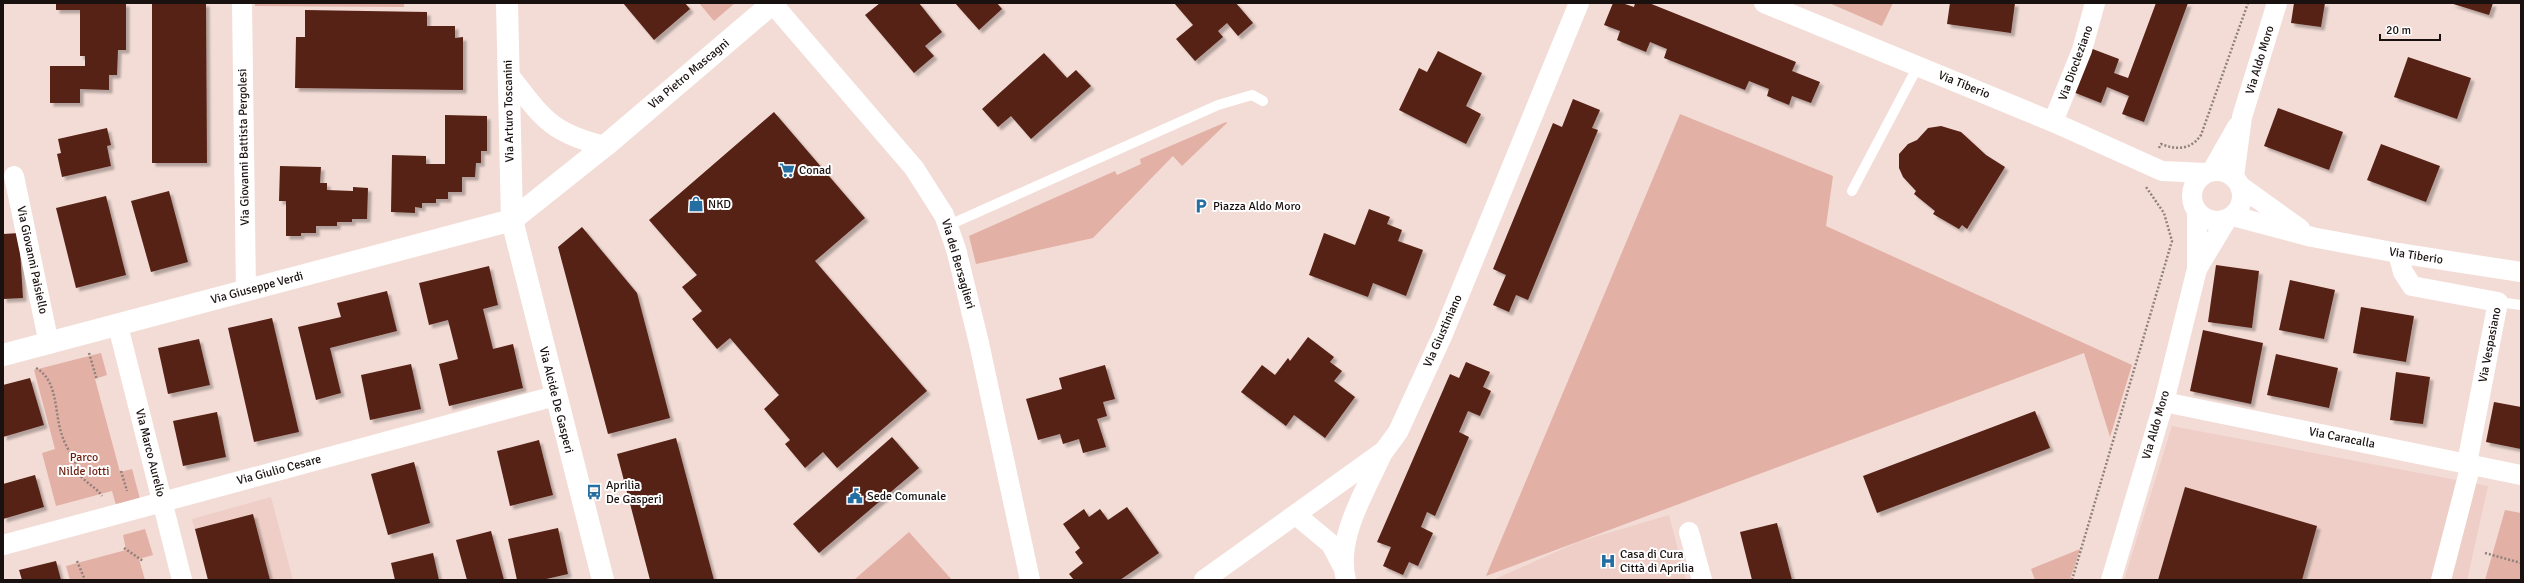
<svg xmlns="http://www.w3.org/2000/svg" width="2524" height="583" font-family="Signika,sans-serif">
<style>
.built{fill:#eecec6}
.green{fill:#e2b0a4}
.building{fill:#562115;filter:url(#shadow)}
.lines{fill:none;stroke-linecap:round;stroke-linejoin:round}
.path{stroke:#90807c;stroke-width:2.5;stroke-dasharray:2 2;stroke-linecap:butt}
.lane{stroke:#fff;stroke-width:10}
.street{stroke:#fff;stroke-width:20}
.secondary{stroke:#fff;stroke-width:22}
.labels{text-anchor:middle;dominant-baseline:central;stroke-width:4;stroke-linejoin:round;paint-order:stroke}
.street-label{font-size:12px;fill:#191110;stroke:#fff}
.poi-label{font-size:12px;fill:#191110;stroke:#fff;text-anchor:start}
.park-label{font-size:12px;fill:#6c1f0e;stroke:#fff}
</style>
<defs>
<filter id="shadow"><feDropShadow dx="3.5" dy="3.5" stdDeviation="1" flood-color="#0004"/></filter>
</defs>
<rect width="100%" height="100%" fill="#f3dcd6"/>
<g class="built">
<polygon points="2172,426 2488,486 2467,580 2124,580"/>
<polygon points="271,497 293,580 208,580 192,519"/>
<polygon points="1669,515 1686,580 1493,580 1578,542"/>
</g>
<g class="green">
<polygon points="255,3 404,3 404,7 255,6"/>
<polygon points="699,3 735,3 714,21"/>
<polygon points="1829,3 1893,3 1882,26"/>
<polygon points="1680,114 1833,176 1826,226 2132,365 2110,437 2084,353 1486,576"/>
<polygon points="1226,122 1227,123 1182,166 1173,156 1093,238 976,264 969,236 1115,171 1117,175 1141,164 1140,159"/>
<polygon points="101,353 107,375 95,379 120,472 132,469 140,499 116,505 112,491 56,506 42,453 55,449 34,370"/>
<polygon points="2505,510 2521,513 2521,580 2485,580"/>
<polygon points="145,529 153,555 139,559 145,580 70,580 66,566 126,550 123,535"/>
<polygon points="909,532 952,580 856,580 855,579"/>
<polygon points="2080,549 2070,580 2035,580 2031,569"/>
</g>
<g class="building">
<polygon points="56,3 126,3 126,50 118,50 117,75 109,75 109,90 80,89 80,103 50,103 50,66 85,66 85,56 80,56 80,10 56,10"/>
<polygon points="152,3 206,3 207,163 152,163"/>
<polygon points="623,3 685,3 690,9 654,40"/>
<polygon points="880,3 919,3 942,32 925,46 934,56 914,73 865,15"/>
<polygon points="955,3 997,3 1002,9 979,30"/>
<polygon points="1174,3 1236,3 1253,23 1238,36 1227,23 1218,31 1223,37 1195,61 1176,39 1193,25"/>
<polygon points="1613,3 1622,3 1634,7 1635,3 1649,3 1796,62 1792,71 1820,82 1811,103 1792,96 1789,105 1767,96 1769,89 1749,81 1745,90 1664,58 1667,49 1650,42 1646,52 1617,40 1620,31 1604,25"/>
<polygon points="1950,3 2015,3 2011,33 1947,24"/>
<polygon points="2156,3 2188,3 2144,122 2122,114 2129,96 2107,87 2101,103 2073,92 2090,48 2119,59 2114,73 2128,78"/>
<polygon points="2294,3 2325,3 2321,27 2291,23"/>
<polygon points="2450,3 2493,3 2489,15"/>
<polygon points="305,10 427,12 427,26 455,26 455,38 463,37 463,90 295,88 296,37 305,37"/>
<polygon points="1438,51 1482,73 1466,106 1481,114 1466,144 1399,110 1419,68 1427,72"/>
<polygon points="1044,53 1067,78 1076,70 1091,86 1031,139 1011,116 998,127 982,109"/>
<polygon points="2408,57 2471,78 2457,119 2394,97"/>
<polygon points="1573,99 1600,110 1592,128 1598,130 1528,300 1516,295 1509,312 1493,305 1506,275 1493,269 1553,123 1562,127"/>
<polygon points="2278,108 2343,132 2329,170 2264,146"/>
<polygon points="774,112 865,218 815,261 927,391 837,468 823,452 805,468 785,444 790,440 764,409 779,395 730,338 717,349 692,319 702,311 682,287 697,275 649,220"/>
<polygon points="445,115 487,116 487,151 481,151 481,163 476,163 475,177 462,177 462,192 448,192 448,199 436,199 436,203 422,203 422,208 415,207 415,213 391,212 392,155 426,156 426,164 445,164"/>
<polygon points="1941,126 1961,132 1986,155 2005,167 1967,229 1962,225 1959,229 1933,214 1935,211 1914,194 1916,191 1903,177 1899,168 1899,154 1908,144 1917,140 1928,128"/>
<polygon points="107,128 111,145 107,146 111,166 62,177 57,154 61,153 58,139"/>
<polygon points="2381,144 2440,166 2426,202 2367,180"/>
<polygon points="280,166 321,167 320,183 327,183 327,190 353,191 353,187 368,188 367,219 352,219 352,222 337,222 337,226 316,226 316,233 301,233 301,236 286,236 286,201 279,201"/>
<polygon points="169,191 188,262 151,272 131,201"/>
<polygon points="106,196 126,275 76,288 56,208"/>
<polygon points="1369,209 1390,217 1387,224 1402,230 1398,241 1423,250 1406,296 1373,283 1368,297 1309,275 1324,233 1355,245"/>
<polygon points="582,227 637,293 670,418 608,434 558,247"/>
<polygon points="19,233 23,298 3,299 3,234"/>
<polygon points="2216,265 2259,271 2252,328 2208,322"/>
<polygon points="489,266 498,305 483,309 493,349 513,344 523,388 449,406 439,364 458,359 448,320 429,325 419,283"/>
<polygon points="2290,280 2335,290 2324,339 2279,330"/>
<polygon points="387,291 397,331 330,348 341,393 316,400 298,327 341,317 337,303"/>
<polygon points="2361,307 2414,316 2406,362 2353,353"/>
<polygon points="272,318 299,432 254,442 228,328"/>
<polygon points="2203,330 2263,343 2251,404 2190,391"/>
<polygon points="1308,337 1334,357 1330,362 1342,371 1334,381 1355,397 1325,438 1294,415 1286,426 1241,392 1262,365 1275,375 1288,358 1290,361"/>
<polygon points="199,339 210,385 168,394 158,348"/>
<polygon points="2276,354 2338,368 2329,408 2267,395"/>
<polygon points="1466,362 1490,372 1483,387 1491,391 1480,416 1468,411 1459,432 1469,437 1435,516 1427,512 1421,527 1433,533 1418,566 1409,562 1403,575 1383,566 1391,547 1377,542 1450,374 1459,378"/>
<polygon points="411,364 421,409 370,420 361,375"/>
<polygon points="1105,365 1115,399 1103,402 1107,416 1097,419 1106,447 1083,453 1079,439 1063,444 1060,434 1038,440 1026,399 1062,389 1059,378"/>
<polygon points="2396,372 2430,377 2423,424 2390,420"/>
<polygon points="30,378 44,425 3,437 3,385"/>
<polygon points="2494,402 2521,407 2521,449 2486,442"/>
<polygon points="2035,411 2050,448 1877,513 1863,476"/>
<polygon points="217,412 226,457 183,466 173,421"/>
<polygon points="892,437 919,468 819,553 793,524"/>
<polygon points="676,438 714,580 650,580 617,454"/>
<polygon points="539,440 553,495 510,506 497,451"/>
<polygon points="414,462 430,523 388,535 371,474"/>
<polygon points="35,475 44,507 3,519 3,484"/>
<polygon points="2185,487 2317,526 2302,580 2158,580"/>
<polygon points="1127,507 1159,553 1120,580 1074,580 1069,574 1083,563 1075,552 1080,548 1063,524 1084,509 1089,517 1100,509 1108,520"/>
<polygon points="253,514 270,580 208,580 195,529"/>
<polygon points="1777,523 1792,580 1752,580 1740,532"/>
<polygon points="558,528 568,574 542,580 517,580 508,539"/>
<polygon points="491,531 504,580 467,580 456,540"/>
<polygon points="433,553 439,580 395,580 391,563"/>
<polygon points="56,561 61,580 22,580 19,570"/>
</g>
<g class="lines">
<g class="path">
<path d="M2159,148L2161,144C2176,150 2191,150 2201,135L2248,3"/>
<polyline points="89,353 97,380"/>
<path d="M36,368C59,381 54,414 62,435C65,445 70,452 74,460C77,465 76,470 80,475C86,483 96,487 102,496"/>
<polyline points="121,471 127,491"/>
<polyline points="124,548 143,561"/>
<polyline points="2485,553 2521,563"/>
<polyline points="77,561 85,580"/>
<polyline points="2072,580 2172,241 2164,213 2146,187"/>
</g>
<g class="lane">
<polyline points="1852,191 1918,66"/>
<polyline points="949,225 1218,105 1252,95 1263,101"/>
<polyline points="2498,302 2521,305"/>
</g>
<g class="street">
<polyline points="242,3 246,291"/>
<polyline points="772,3 914,168 944,215 956,249 979,343 1030,580"/>
<polyline points="1764,3 2053,122 2162,171 2206,173"/>
<path d="M509,75C542,117 550,133 605,146"/>
<polyline points="2053,122 2082,50 2095,3"/>
<circle cx="2217" cy="196" r="25"/>
<polyline points="2212,171 2237,127"/>
<polyline points="14,176 49,344"/>
<polyline points="2234,177 2242,117 2277,3"/>
<polyline points="2240,186 2300,229"/>
<polyline points="2233,216 2312,237 2398,253 2521,272"/>
<polyline points="2398,253 2403,272 2412,286 2498,302 2467,463"/>
<polyline points="2197,269 2227,219"/>
<polyline points="118,326 182,580"/>
<polyline points="2164,402 2521,475"/>
<polyline points="1296,515 1331,544 1342,565"/>
<polyline points="1689,532 1702,580"/>
<polyline points="3,545 555,396"/>
<polyline points="1204,580 1384,451 1398,432 1443,334 1579,3"/>
<path d="M1346,580C1335,538 1366,490 1383,452"/>
<polyline points="2111,580 2164,402 2197,269 2197,213"/>
<polyline points="2441,580 2471,464"/>
</g>
<g class="secondary">
<polyline points="507,3 512,220 603,580"/>
<polyline points="3,355 512,220 605,146 773,3"/>
</g>
</g>
<defs>
<g id="supermarket-bare" transform="scale(1.2)"><path d="M-6-5.5h2.5l.6 2H6L4.5 2H-2.5L-4.4-4H-6ZM-1.5 3.2a1.3 1.3 0 1 0 .1 0ZM3 3.2a1.3 1.3 0 1 0 .1 0Z" fill="#256ea2" stroke="#fff" stroke-width="2.5" paint-order="stroke"/></g>
<g id="shop-bare" transform="scale(1.2)"><path d="M-5-2.5h2.3a2.7 3.5 0 0 1 5.4 0H5L5.5 6h-11ZM-1.5-2.5h3a1.5 2.3 0 0 0-3 0Z" fill="#256ea2" stroke="#fff" stroke-width="2.5" paint-order="stroke"/></g>
<g id="parking-bare" transform="scale(1.2)"><path d="M-3.5-5.5H1a3.5 3.5 0 0 1 0 7H-1V5.5H-3.5ZM-1-3.4V-.6H.8a1.4 1.4 0 0 0 0-2.8Z" fill="#256ea2" stroke="#fff" stroke-width="2.5" paint-order="stroke"/></g>
<g id="bus-bare" transform="scale(1.2)"><path d="M-5-6H5V4H4V6H2V4H-2V6H-4V4H-5ZM-3.5-4V0h7V-4ZM-3.5 1.2v1.5H-2V1.2ZM2 1.2v1.5H3.5V1.2Z" fill="#256ea2" stroke="#fff" stroke-width="2.5" paint-order="stroke"/></g>
<g id="civic-bare" transform="scale(1.2)"><path d="M-.6-6.5H3V-4.5H.6V-3L4-1V1h2V6H-6V1h2V-1L-.6-3ZM-1.2 2.5V6h2.4V2.5Z" fill="#256ea2" stroke="#fff" stroke-width="2.5" paint-order="stroke"/></g>
<g id="hospital-bare" transform="scale(1.2)"><path d="M-5-5h3v3.5h4V-5h3V5h-3V1.5h-4V5h-3Z" fill="#256ea2" stroke="#fff" stroke-width="2.5" paint-order="stroke"/></g>
</defs>
<g fill-rule="evenodd">
<use href="#supermarket-bare" x="787" y="170"/>
<use href="#shop-bare" x="696" y="204"/>
<use href="#parking-bare" x="1201" y="206"/>
<use href="#bus-bare" x="594" y="492"/>
<use href="#civic-bare" x="855" y="496"/>
<use href="#hospital-bare" x="1608" y="561"/>
</g>
<g class="labels">
<g class="street-label">
<text transform="translate(2260 60) rotate(-73)">Via Aldo Moro</text>
<text transform="translate(2076 63) rotate(-70)">Via Diocleziano</text>
<text transform="translate(689 74) rotate(-40)">Via Pietro Mascagni</text>
<text transform="translate(1964 85) rotate(22)">Via Tiberio</text>
<text transform="translate(509 111) rotate(-91)">Via Arturo Toscanini</text>
<text transform="translate(244 147) rotate(-91)">Via Giovanni Battista Pergolesi</text>
<text transform="translate(2416 256) rotate(9)">Via Tiberio</text>
<text transform="translate(32 260) rotate(78)">Via Giovanni Paisiello</text>
<text transform="translate(958 264) rotate(74)">Via dei Bersaglieri</text>
<text transform="translate(257 288) rotate(-15)">Via Giuseppe Verdi</text>
<text transform="translate(1443 331) rotate(-66)">Via Giustiniano</text>
<text transform="translate(2490 345) rotate(-79)">Via Vespasiano</text>
<text transform="translate(556 400) rotate(76)">Via Alcide De Gasperi</text>
<text transform="translate(2156 425) rotate(-74)">Via Aldo Moro</text>
<text transform="translate(2342 438) rotate(11)">Via Caracalla</text>
<text transform="translate(150 453) rotate(76)">Via Marco Aurelio</text>
<text transform="translate(279 470) rotate(-15)">Via Giulio Cesare</text>
</g>
<g class="poi-label">
<text x="799" y="170">Conad</text>
<text x="708" y="204">NKD</text>
<text x="1213" y="206">Piazza Aldo Moro</text>
<text x="606" y="485">Aprilia<tspan x="606" dy="14">De Gasperi</tspan></text>
<text x="867" y="496">Sede Comunale</text>
<text x="1620" y="554">Casa di Cura<tspan x="1620" dy="14">Città di Aprilia</tspan></text>
</g>
<g class="park-label">
<text x="84" y="457">Parco<tspan x="84" dy="14">Nilde Iotti</tspan></text>
</g>
</g>
<rect width="2524" height="583" fill="none" stroke="#191110" stroke-width="8"/>
<path d="M2380 34v6h60v-6" fill="none" stroke="#191110" stroke-width="2"/>
<text x="2386" y="34" font-size="12" fill="#191110" stroke="#ffffff" stroke-width="3" paint-order="stroke">20 m</text>
</svg>
